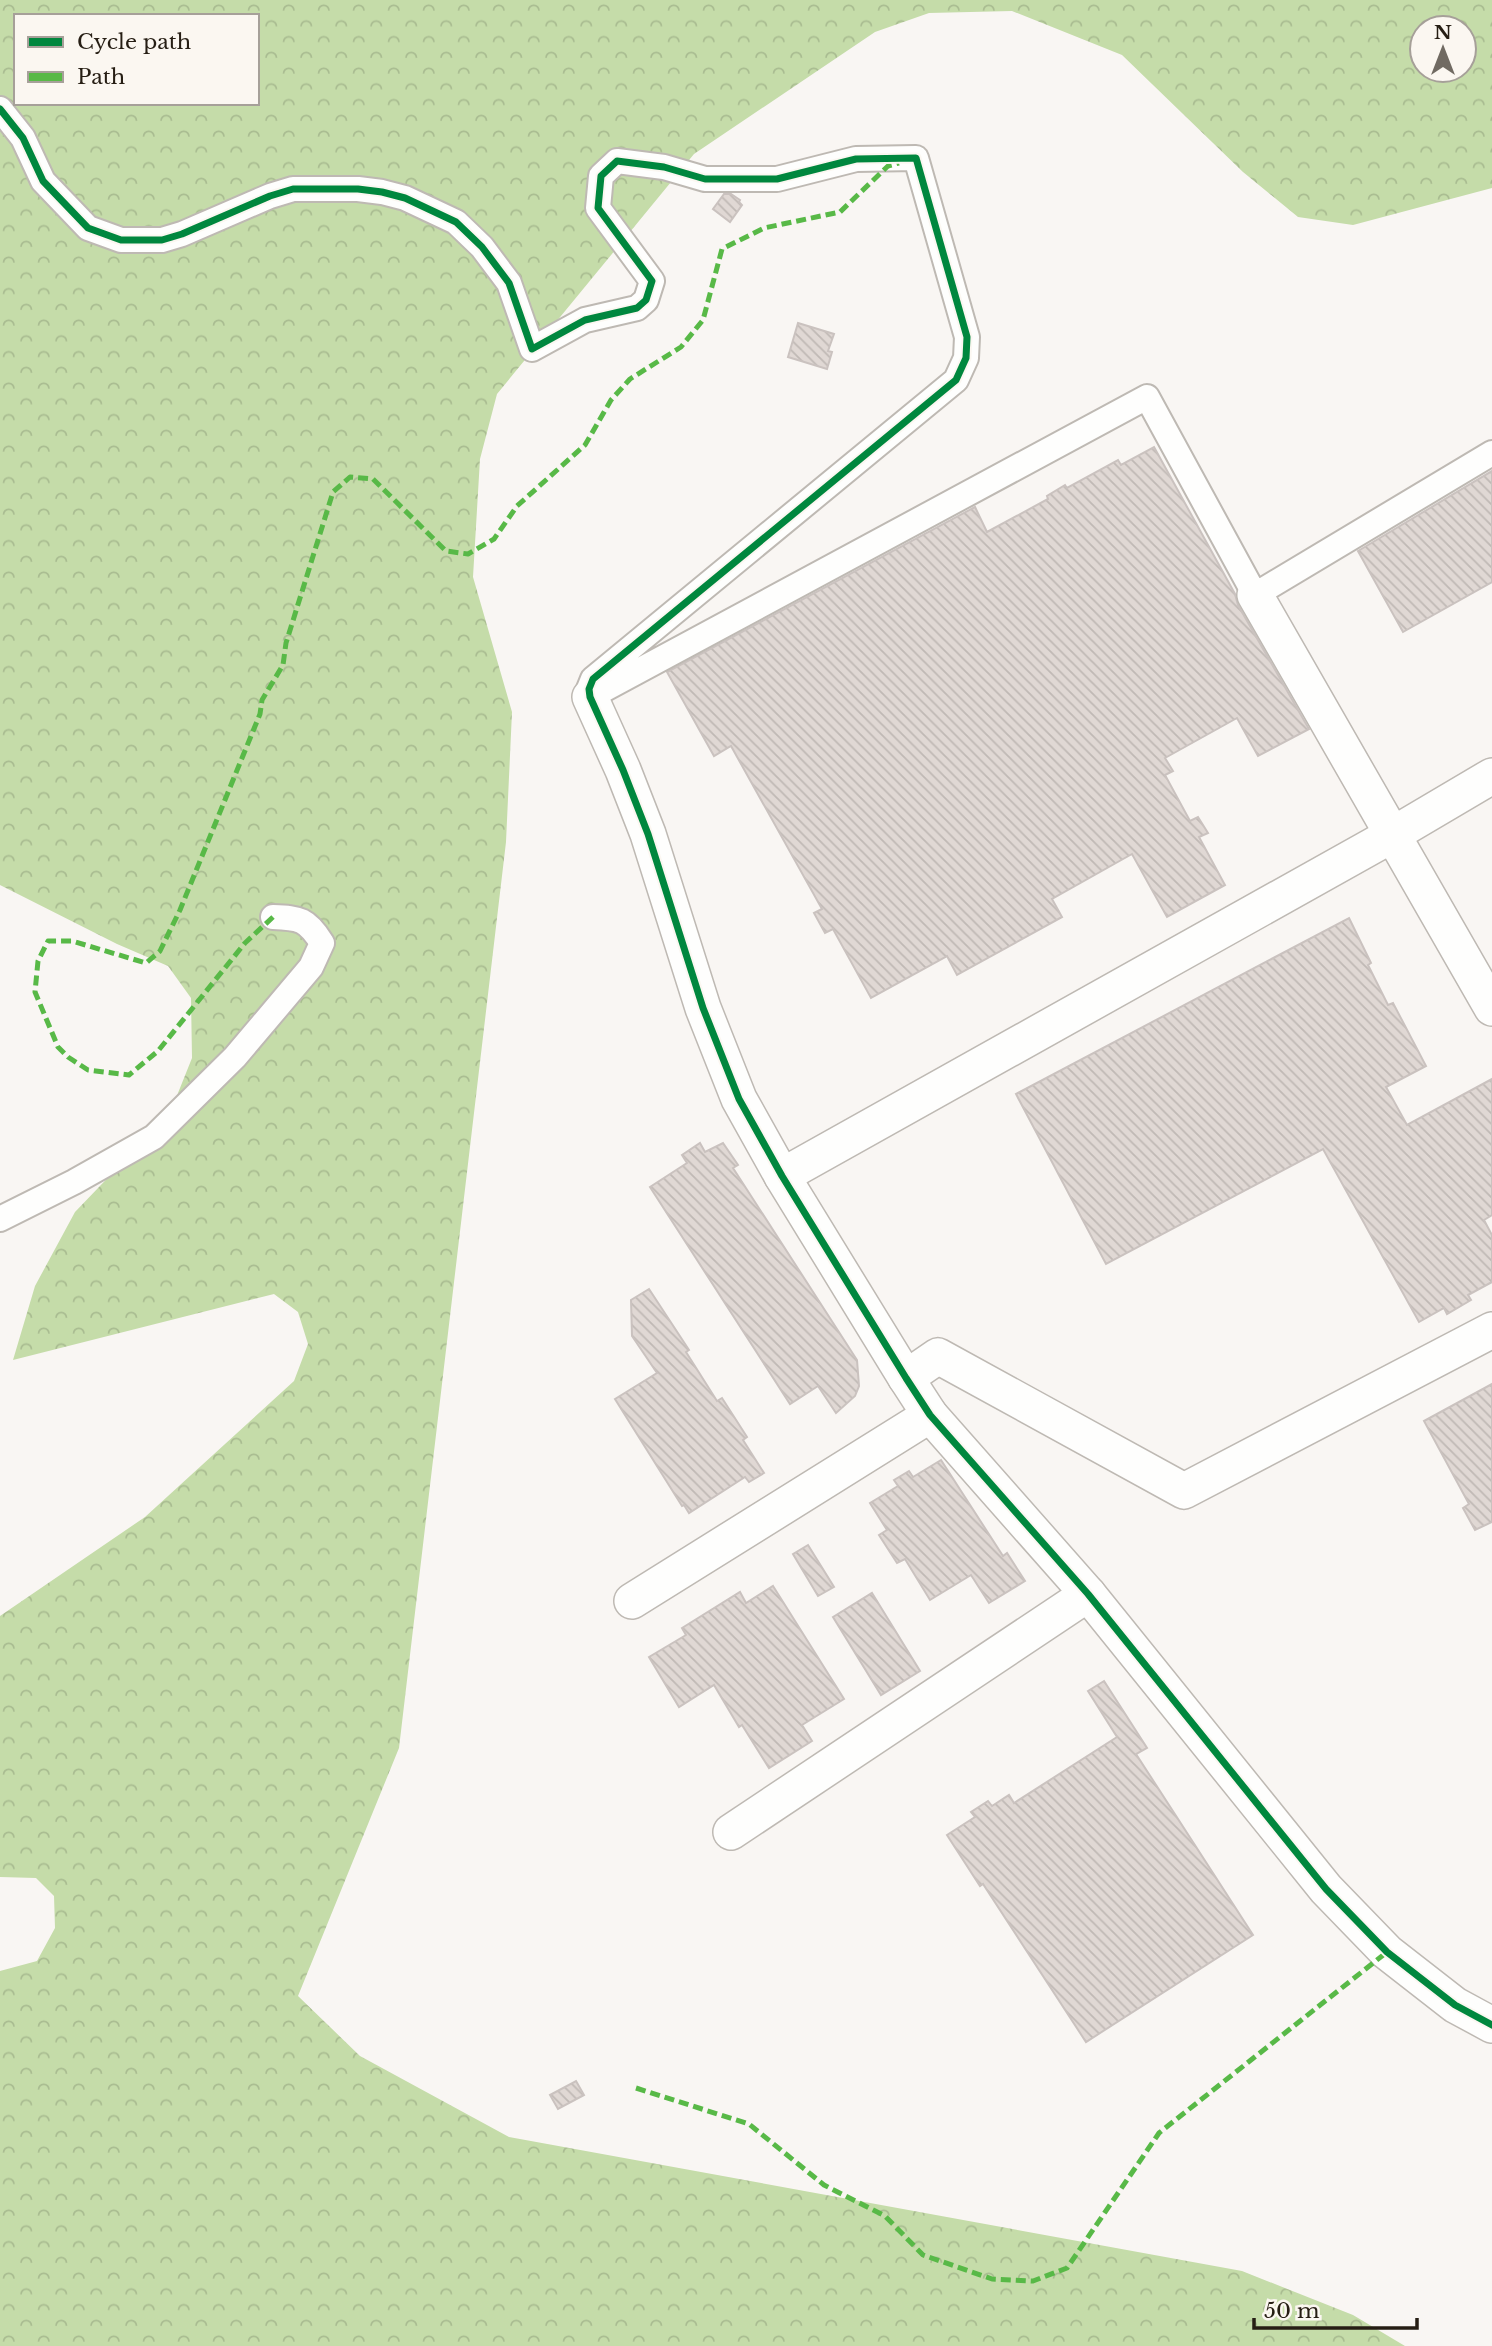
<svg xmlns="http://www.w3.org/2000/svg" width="1492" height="2346" font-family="'Libre Baskerville',serif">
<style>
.forest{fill:url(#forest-crowns);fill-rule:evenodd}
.building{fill:url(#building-back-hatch);stroke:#cac2bf;stroke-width:2}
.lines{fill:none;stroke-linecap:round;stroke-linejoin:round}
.street-casing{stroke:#beb9b3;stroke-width:28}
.secondary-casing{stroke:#beb9b3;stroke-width:38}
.street{stroke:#fefefd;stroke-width:24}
.secondary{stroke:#fefefd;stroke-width:35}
.quiet{stroke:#58b947;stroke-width:5;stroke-dasharray:10 5;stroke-linecap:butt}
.cycleway-casing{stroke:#fbf7f1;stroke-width:11}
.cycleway{stroke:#00873e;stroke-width:7}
</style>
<defs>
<pattern id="forest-crowns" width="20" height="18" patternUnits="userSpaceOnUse" patternTransform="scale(1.75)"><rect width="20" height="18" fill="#c5dca9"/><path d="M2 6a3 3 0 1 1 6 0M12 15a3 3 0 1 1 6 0" fill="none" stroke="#a9bc91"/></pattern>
<pattern id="building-back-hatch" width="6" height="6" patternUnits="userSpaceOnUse" patternTransform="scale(1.75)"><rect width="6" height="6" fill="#e0d8d4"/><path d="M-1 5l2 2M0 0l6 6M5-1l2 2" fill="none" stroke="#c0b9b5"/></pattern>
</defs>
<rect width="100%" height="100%" fill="#f9f6f3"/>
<path class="forest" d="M0,0H1492V188L1353,225L1298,217L1243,172L1122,55L1012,11L929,13L875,32L694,154L497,394L480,459L473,577L512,712L506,842L399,1748L298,1996L360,2056L509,2137L1242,2271L1353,2315L1405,2346H0V1971L37,1961L55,1928L54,1896L36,1878L0,1877V1616L145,1517L294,1381L308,1344L298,1312L274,1294L13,1360L35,1286L75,1212L170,1113L192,1058L191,998L168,966L117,944L0,885ZM16,16H257V103H16ZM1422,28H1464V70H1422Z"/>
<g class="building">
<polygon points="724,194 731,194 740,200 739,202 742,205 730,222 713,209"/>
<polygon points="798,323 834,334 828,351 832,352 827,369 788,357"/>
<polygon points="1154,447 1235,594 1238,605 1309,729 1258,756 1237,718 1165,758 1173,771 1165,775 1190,821 1198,817 1208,833 1199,837 1225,885 1167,917 1132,854 1052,899 1062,917 957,975 947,956 871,998 833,929 825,933 814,913 822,909 731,746 714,756 667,672 975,507 987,532 1048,499 1047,496 1065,485 1067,488 1118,460 1121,465"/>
<polygon points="1492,471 1492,582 1403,632 1358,551"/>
<polygon points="1349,918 1371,963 1368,965 1388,1005 1393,1003 1426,1066 1386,1087 1407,1125 1492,1079 1492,1215 1484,1220 1492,1235 1492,1282 1468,1295 1471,1300 1447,1314 1444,1308 1419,1322 1323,1149 1106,1264 1016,1094"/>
<polygon points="700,1143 705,1152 723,1143 738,1165 733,1168 857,1360 859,1386 855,1396 836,1413 818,1386 790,1404 650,1187 687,1163 682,1155"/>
<polygon points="649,1289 689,1350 686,1352 717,1401 722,1398 747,1437 743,1440 764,1473 749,1482 745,1477 689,1513 684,1505 682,1506 615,1399 657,1373 632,1336 631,1300"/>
<polygon points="1492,1384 1492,1522 1475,1530 1463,1508 1469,1504 1424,1421"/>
<polygon points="941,1460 1003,1556 1007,1553 1025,1581 989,1603 971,1575 930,1600 905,1559 897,1563 879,1535 887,1530 870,1503 898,1486 894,1480 909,1471 913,1477"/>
<polygon points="808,1545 834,1587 818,1596 793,1554"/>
<polygon points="773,1586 844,1699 802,1725 812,1741 769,1768 742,1725 739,1727 714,1685 679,1707 649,1657 686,1635 682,1628 740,1592 746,1603"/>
<polygon points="872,1593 920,1671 881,1695 833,1617"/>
<polygon points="1104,1681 1147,1748 1136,1754 1253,1935 1086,2042 983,1884 980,1886 947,1835 975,1817 971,1812 988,1801 992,1806 1009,1795 1014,1803 1117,1737 1088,1691"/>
<polygon points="576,2081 584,2095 558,2109 550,2095"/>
</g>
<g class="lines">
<g class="street-casing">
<g id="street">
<polyline points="0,109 23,138 43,181 88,228 121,240 162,240 182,234 270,196 293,189 358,189 382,192 405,198 456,222 482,247 509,283 532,349 585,320 637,308 646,300 652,281 598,208 601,176 617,161 664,167 705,179 777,179 856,159 916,158 967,337 966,358 956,380 593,679 589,689 590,697 1147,397 1255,595 1492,453"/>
<path d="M0,1219L74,1182L154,1137L235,1057L311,967L322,943C307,919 300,918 273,917"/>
</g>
</g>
<g class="secondary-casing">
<g id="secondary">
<polyline points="1255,595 1492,1008"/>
<polyline points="590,697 623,770 648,834 703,1008 739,1099 782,1176 906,1378 930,1415 1088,1594 1326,1889 1387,1952 1455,2005 1492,2025"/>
<polyline points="782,1176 1392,835 1492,776"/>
<polyline points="906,1378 938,1356 1184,1491 1492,1330"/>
<polyline points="632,1601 930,1415"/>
<polyline points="731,1832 1088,1594"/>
</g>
</g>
<use href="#street" class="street"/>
<use href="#secondary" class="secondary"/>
<g class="quiet">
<polyline points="273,917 245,943 158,1051 129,1075 88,1070 68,1057 58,1047 35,992 38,961 48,941 72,941 146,963 160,951 180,910 260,714 262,700 283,665 286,643 333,492 350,477 373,479 446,551 468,554 494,539 517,506 585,445 611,400 630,379 681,347 703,320 722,249 764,228 840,212 888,166 899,163"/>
<polyline points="636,2088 749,2124 824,2185 885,2216 923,2255 992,2279 1033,2281 1067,2268 1159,2133 1387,1952"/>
</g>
<g class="cycleway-casing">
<polyline id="cycleway" points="0,109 23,138 43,181 88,228 121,240 162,240 182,234 270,196 293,189 358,189 382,192 405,198 456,222 482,247 509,283 532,349 585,320 637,308 646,300 652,281 598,208 601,176 617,161 664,167 705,179 777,179 856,159 916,158 967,337 966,358 956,380 593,679 589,689 590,697 623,770 648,834 703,1008 739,1099 782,1176 906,1378 930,1415 1088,1594 1326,1889 1387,1952 1455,2005 1492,2025"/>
</g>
<use href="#cycleway" class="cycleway"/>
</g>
<rect x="14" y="14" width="245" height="91" fill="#fbf7f1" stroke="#a6a099" stroke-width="2"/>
<rect x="28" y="37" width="35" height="10" fill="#00873e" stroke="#a6a099" stroke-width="2"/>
<text x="77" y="49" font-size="21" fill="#261e14">Cycle path</text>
<rect x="28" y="72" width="35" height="10" fill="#58b947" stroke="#a6a099" stroke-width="2"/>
<text x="77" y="84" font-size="21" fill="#261e14">Path</text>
<g transform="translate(1443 49)"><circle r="33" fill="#fbf7f1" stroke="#a6a099" stroke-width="2"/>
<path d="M0-5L12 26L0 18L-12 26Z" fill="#706a62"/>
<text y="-10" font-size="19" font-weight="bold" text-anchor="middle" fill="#261e14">N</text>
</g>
<path d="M1254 2318v10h163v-10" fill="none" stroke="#261e14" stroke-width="3.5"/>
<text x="1264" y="2318" font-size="21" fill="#261e14" stroke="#fbf7f1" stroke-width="5" paint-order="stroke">50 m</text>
</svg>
